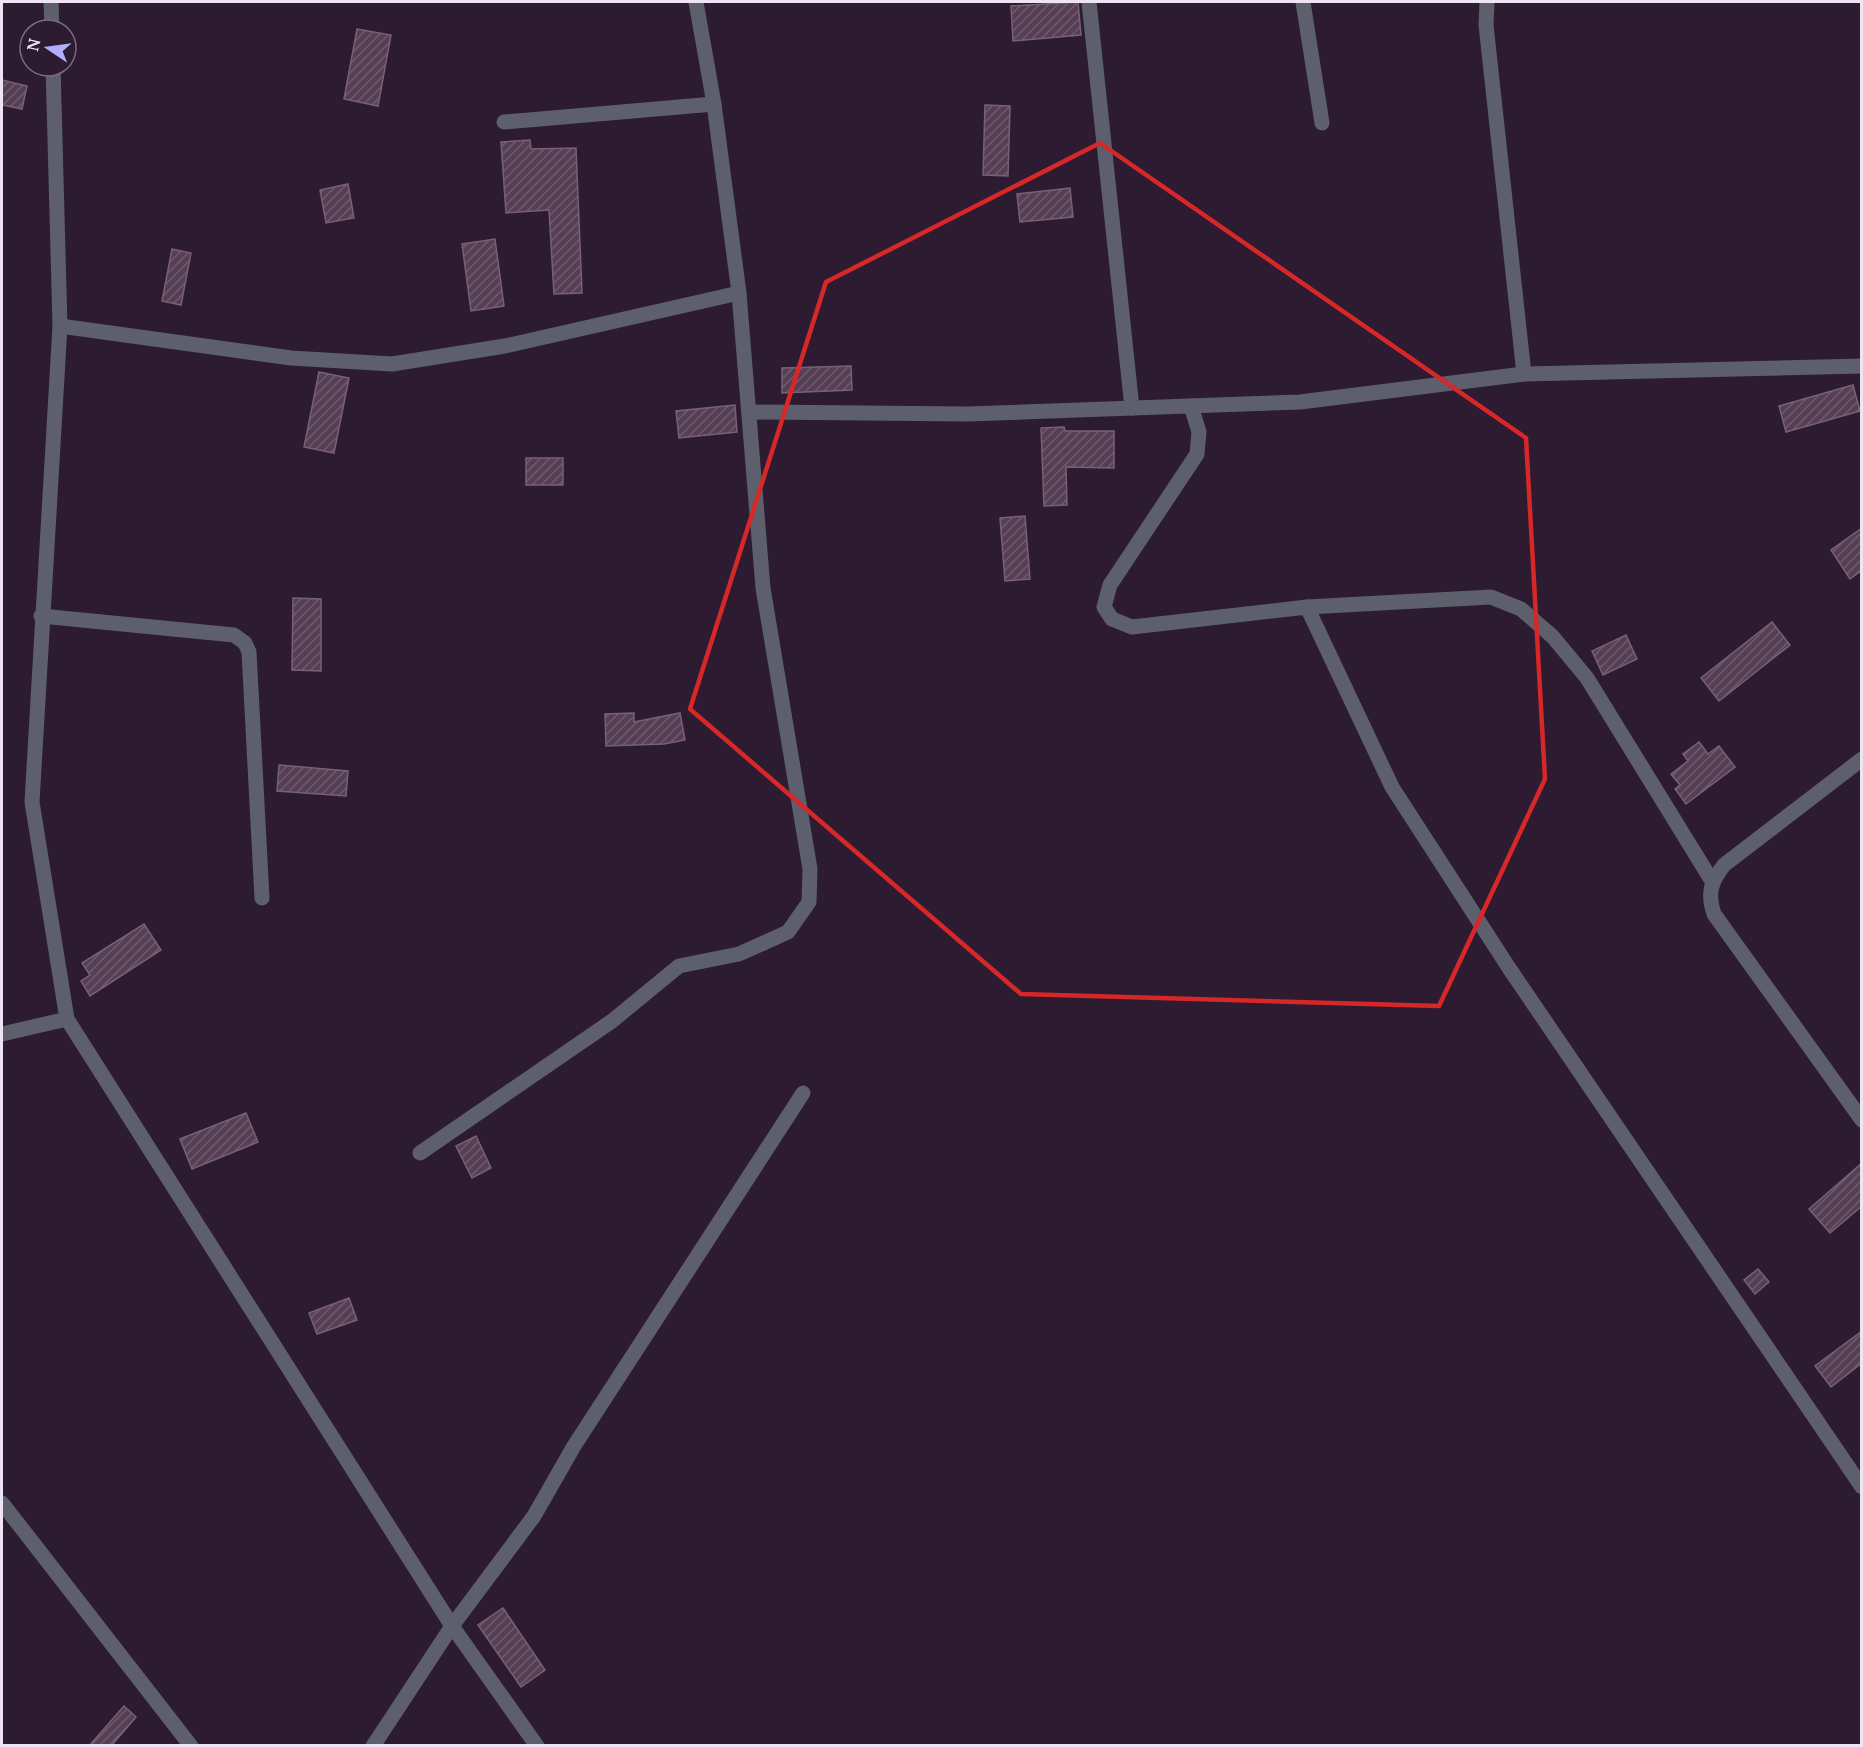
<svg xmlns="http://www.w3.org/2000/svg" width="1863" height="1747" font-family="'PT Serif',serif">
<style>
.building{fill:url(#building-hatch);stroke:#796076;stroke-width:1.5}
.lines{fill:none;stroke-linecap:round;stroke-linejoin:round}
.street{stroke:#5d5f6c;stroke-width:15}
.marked{fill:none;stroke:#d62828;stroke-width:4.5;stroke-linejoin:round}
</style>
<defs>
<pattern id="building-hatch" width="6" height="6" patternUnits="userSpaceOnUse" patternTransform="scale(1.5)"><rect width="6" height="6" fill="#563f54"/><path d="M-1 1l2-2M0 6l6-6M5 7l2-2" fill="none" stroke="#6f5b6d"/></pattern>
</defs>
<rect width="100%" height="100%" fill="#2c1b31"/>
<g class="building">
<polygon points="1078,2 1081,35 1013,41 1011,6"/>
<polygon points="357,29 391,35 378,106 344,99"/>
<polygon points="2,80 27,86 22,109 2,105"/>
<polygon points="985,105 1010,106 1008,176 983,175"/>
<polygon points="530,140 531,149 576,148 582,293 554,294 549,210 506,213 501,142"/>
<polygon points="348,184 354,218 326,223 320,190"/>
<polygon points="1070,188 1073,217 1020,222 1017,194"/>
<polygon points="495,239 504,306 471,311 462,244"/>
<polygon points="172,249 191,253 181,305 162,301"/>
<polygon points="851,366 852,390 782,393 782,368"/>
<polygon points="319,372 349,378 334,453 304,447"/>
<polygon points="1853,385 1860,411 1786,432 1779,406"/>
<polygon points="735,405 737,432 679,438 676,411"/>
<polygon points="1064,427 1065,431 1114,431 1114,468 1066,467 1067,505 1044,506 1041,428"/>
<rect x="526" y="458" width="37" height="27"/>
<polygon points="1025,516 1030,579 1005,581 1000,518"/>
<polygon points="1862,528 1862,570 1850,579 1831,550"/>
<polygon points="293,598 321,599 321,671 292,670"/>
<polygon points="1772,622 1790,645 1719,701 1701,678"/>
<polygon points="1626,635 1637,659 1603,675 1592,651"/>
<polygon points="634,713 634,722 680,713 685,740 664,744 606,746 605,714"/>
<polygon points="1699,742 1708,754 1719,746 1735,767 1686,804 1675,789 1680,785 1671,774 1688,761 1683,754"/>
<polygon points="279,765 348,771 346,796 277,791"/>
<polygon points="144,924 161,950 90,996 81,981 90,975 82,963"/>
<polygon points="246,1113 258,1142 192,1169 180,1139"/>
<polygon points="476,1136 491,1168 472,1178 456,1146"/>
<polygon points="1862,1163 1862,1206 1830,1233 1809,1209"/>
<polygon points="1758,1269 1769,1282 1755,1294 1744,1280"/>
<polygon points="349,1298 357,1320 317,1334 309,1313"/>
<polygon points="1862,1331 1862,1363 1831,1387 1815,1366"/>
<polygon points="503,1608 545,1670 521,1687 478,1625"/>
<polygon points="124,1706 136,1717 111,1746 89,1746"/>
</g>
<g class="lines">
<g class="street">
<polyline points="51,2 52,30"/>
<polyline points="1089,2 1132,408"/>
<polyline points="1303,2 1322,123"/>
<polyline points="1487,2 1486,25 1524,374"/>
<polyline points="53,66 60,326 32,802 67,1019 452,1626 537,1746"/>
<polyline points="504,122 714,104"/>
<polyline points="60,326 291,358 392,364 505,346 739,293"/>
<polyline points="1191,406 1199,432 1197,454 1110,585 1104,607 1112,619 1132,627 1307,607 1392,787 1509,968 1862,1487"/>
<polyline points="749,412 967,414 1300,402 1524,374 1862,366"/>
<polyline points="1307,607 1491,597 1521,609 1553,637 1587,678 1712,881"/>
<polyline points="41,616 234,635 245,643 249,652 262,898"/>
<path d="M1862,759L1724,865C1711,882 1707,893 1714,914L1862,1120"/>
<polyline points="2,1034 67,1019"/>
<polyline points="420,1153 612,1021 679,966 739,954 788,932 809,902 810,869 763,588 739,293 714,104 696,2"/>
<polyline points="2,1503 191,1746"/>
<polyline points="373,1746 452,1626 534,1516 574,1446 803,1093"/>
</g>
</g>
<path class="marked" d="M1100,143L1526,438L1545,779L1439,1006L1021,994L690,709L826,282Z"/>
<rect width="1863" height="1747" fill="none" stroke="#efe4f2" stroke-width="6"/>
<g transform="translate(48 48) rotate(283)"><circle r="28" fill="#2c1b31" stroke="#7a6b7e" stroke-width="1.5"/>
<path d="M0-4.5L10 22L0 15L-10 22Z" fill="#afaefa"/>
<text y="-9" font-size="16" font-weight="bold" text-anchor="middle" fill="#efe4f2">N</text>
</g>
</svg>
